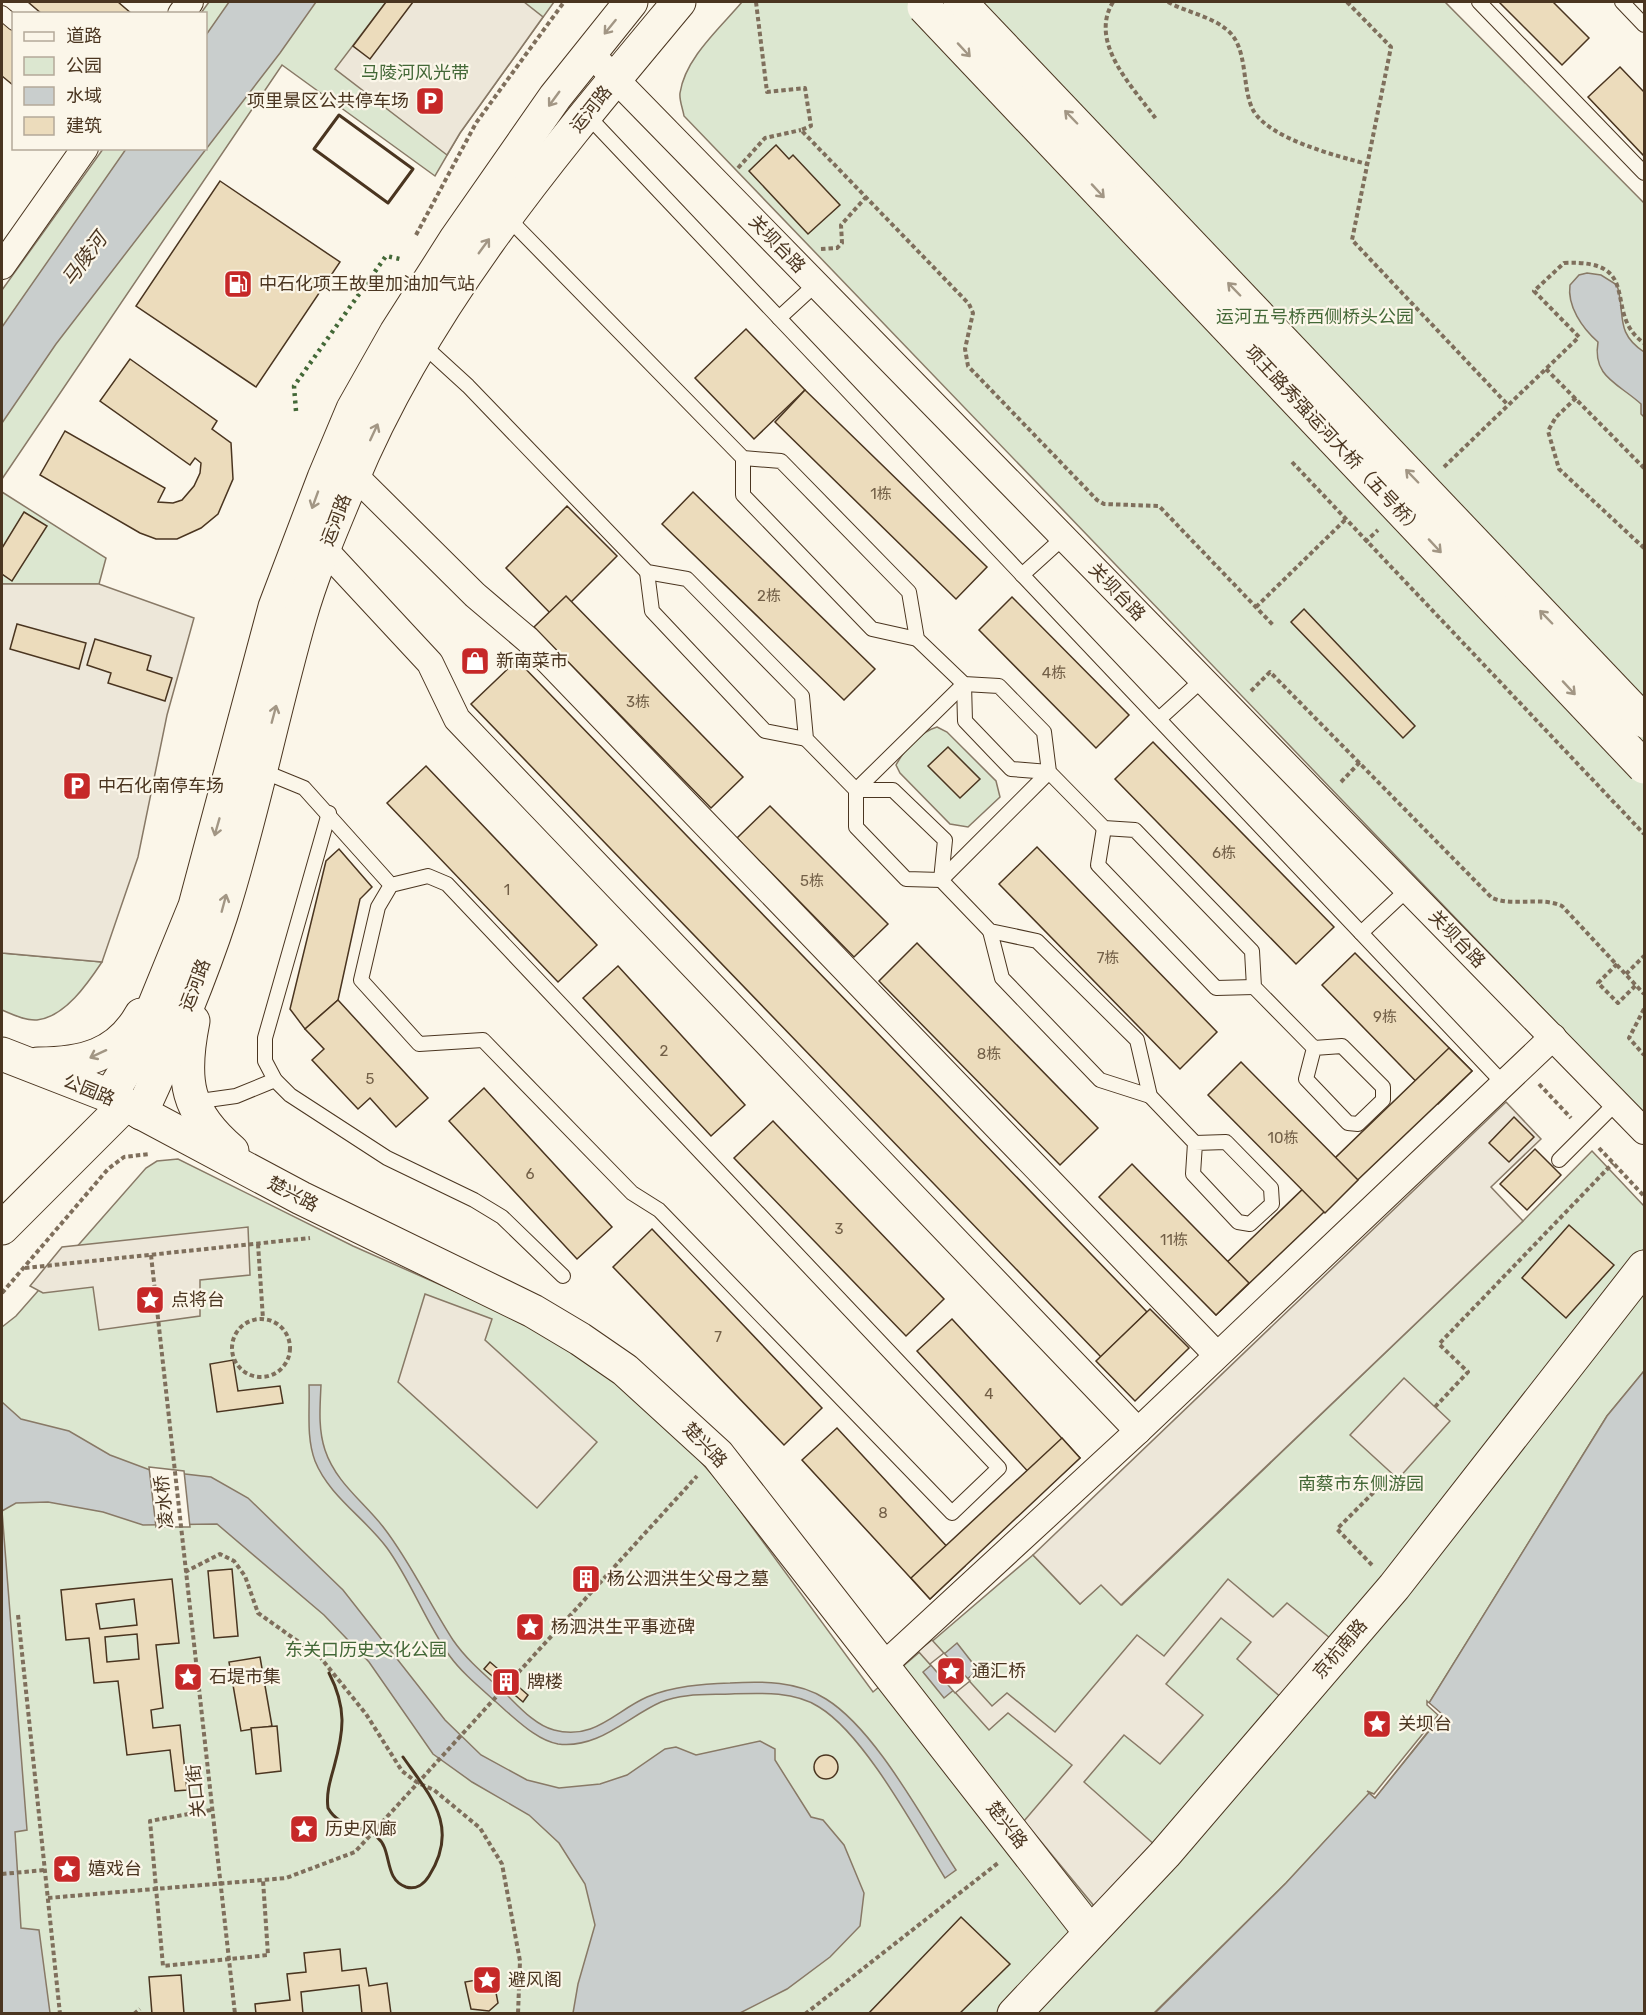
<svg xmlns="http://www.w3.org/2000/svg" width="1646" height="2015" font-family="Rubik,'Noto Sans SC',sans-serif">
<style>
.green{fill:#dce7d0;stroke:#887966;stroke-width:1.5}
.parking{fill:#ede7d9;stroke:#887966;stroke-width:1.5}
.water{fill:#c9cecd;stroke:#887966;stroke-width:1.5}
.pier{fill:#fbf6e9;stroke:#887966;stroke-width:1.5}
.building{fill:#ecdcbc;stroke:#4a3520;stroke-width:1.5;fill-rule:evenodd}
.lines{fill:none;stroke-linecap:round;stroke-linejoin:round}
.lane-casing{stroke:#4a3520;stroke-width:16}
.street-casing{stroke:#4a3520;stroke-width:28}
.secondary-casing{stroke:#4a3520;stroke-width:35}
.path{stroke:#7f6f5c;stroke-width:4;stroke-dasharray:4.5 3;stroke-linecap:butt}
.lane{stroke:#fbf6e9;stroke-width:14}
.street{stroke:#fbf6e9;stroke-width:26}
.secondary{stroke:#fbf6e9;stroke-width:33}
.primary-bridge-casing{stroke:#4a3520;stroke-width:35;stroke-linecap:butt}
.primary-bridge{stroke:#fbf6e9;stroke-width:33}
.hedge{stroke:#436837;stroke-width:4.5;stroke-dasharray:3 4.5;stroke-linecap:butt}
.wall{stroke:#4a3520;stroke-width:3}
.oneway{stroke:#a29684}
.labels{text-anchor:middle;dominant-baseline:central;stroke-width:4.5;stroke-linejoin:round;paint-order:stroke}
.number-label{font-size:15px;fill:#725f47}
.park-label{font-size:18px;fill:#436837;stroke:#fbf6e9}
.poi-label{font-size:18px;fill:#4a3520;stroke:#fbf6e9;text-anchor:start}
.street-label{font-size:18px;fill:#4a3520;stroke:#fbf6e9}
.water-label{font-size:20px;font-style:italic;fill:#4a3520;stroke:#fbf6e9}
</style>
<rect width="100%" height="100%" fill="#fbf6e9"/>
<g class="green">
<polygon points="209,2 554,2 460,133 435,176 282,65 2,479 2,290 103,149 206,148 206,14 201,13"/>
<path d="M742,2H1445L1644,203V1114L684,116C683,109 679,100 680,93C685,58 721,27 742,2Z"/>
<polygon points="2,492 106,558 99,584 2,584"/>
<path d="M937,727L947,732L996,781L1000,797L968,827L950,824L900,773L896,765C904,750 920,732 937,727Z"/>
<path d="M2,953L102,962C88,983 65,1017 37,1020C25,1021 12,1014 2,1010Z"/>
<polygon points="1592,1151 1644,1206 1644,1249 1357,1613 1644,1292 1644,1371 1607,1416 1429,1703 1442,1714 1375,1798 1369,1794 1286,1883 1154,2013 2,2014 2,1327 16,1316 146,1168 157,1161 178,1159 353,1246 524,1322 589,1359 674,1431 722,1486 873,1692 1033,1555 1080,1604 1101,1584 1122,1605 1523,1221"/>
</g>
<g class="parking">
<polygon points="386,2 524,2 543,17 460,133 447,155 335,69"/>
<polygon points="2,584 99,584 194,618 167,715 138,857 102,962 2,953"/>
<polygon points="1506,1102 1541,1139 1491,1187 1523,1221 1121,1605 1101,1585 1080,1604 1033,1555"/>
<polygon points="248,1227 250,1275 200,1280 200,1316 99,1330 93,1287 43,1293 30,1286 62,1247"/>
<polygon points="425,1294 492,1319 485,1340 597,1442 537,1508 398,1382"/>
<polygon points="1404,1378 1450,1421 1398,1479 1350,1435"/>
<polygon points="1228,1579 1273,1617 1287,1603 1341,1647 1292,1707 1237,1659 1251,1642 1221,1618 1166,1684 1203,1715 1160,1764 1124,1735 1084,1782 1165,1854 1104,1918 1024,1821 1072,1765 1008,1713 989,1730 918,1651 932,1640 992,1706 1007,1693 1055,1732 1137,1635 1164,1656"/>
</g>
<g class="water">
<polygon points="229,2 316,2 280,53 56,344 2,423 2,327 126,149 206,148 206,35"/>
<path d="M1587,273L1601,275L1617,285C1626,314 1614,332 1644,352V417L1641,414V404C1618,383 1592,377 1598,342C1582,328 1567,306 1570,285L1579,275Z"/>
<polygon points="1644,1371 1644,2013 1154,2014 1286,1883 1369,1793 1375,1798 1442,1715 1429,1703 1607,1416"/>
<path d="M309,1385H321C320,1407 318,1429 325,1450C336,1483 364,1502 384,1528C411,1563 429,1603 453,1640C468,1662 490,1679 509,1697C521,1709 537,1726 554,1730C594,1741 615,1711 647,1697C673,1686 702,1684 730,1683C762,1681 798,1681 826,1699C876,1730 923,1820 956,1870L945,1878C916,1831 865,1735 819,1707C794,1691 760,1693 731,1694C709,1695 682,1693 661,1702C627,1717 599,1749 558,1744C539,1741 520,1723 506,1711C487,1693 464,1676 449,1655C425,1621 411,1581 387,1548C365,1518 329,1496 315,1461C306,1437 310,1410 309,1385Z"/>
<polygon points="2,1402 21,1419 69,1431 110,1455 150,1470 211,1477 248,1498 343,1590 445,1720 481,1755 527,1780 559,1788 600,1784 627,1775 665,1749 676,1747 696,1755 760,1741 775,1749 775,1760 811,1817 823,1820 844,1845 864,1893 860,1926 830,1957 787,1989 740,2013 573,2013 578,1984 595,1925 585,1884 559,1843 529,1815 472,1782 433,1754 369,1662 324,1615 217,1524 143,1525 103,1512 48,1502 16,1503 2,1511 27,1830 15,1832 21,1928 39,1930 50,2013 2,2013"/>
<polygon points="957,1643 978,1670 944,1698 923,1672"/>
</g>
<g class="pier">
<polygon points="149,1467 184,1471 190,1527 156,1527"/>
<polygon points="944,1653 970,1681 955,1693 930,1664"/>
<polygon points="1427,1701 1442,1714 1375,1798 1367,1791 1374,1794 1438,1715 1427,1705"/>
</g>
<g class="building">
<polygon points="28,2 118,2 132,14 42,14"/>
<polygon points="386,2 413,2 370,59 353,46"/>
<polygon points="1499,2 1553,2 1589,38 1562,65"/>
<polygon points="2,20 14,30 14,86 2,76"/>
<polygon points="1620,67 1644,92 1644,156 1588,97"/>
<polygon points="776,145 789,159 793,155 840,205 808,234 749,171"/>
<polygon points="220,181 340,262 256,387 136,306"/>
<polygon points="746,329 805,390 754,439 695,378"/>
<polygon points="130,359 217,421 212,429 231,443 233,479 218,514 201,528 177,539 156,539 140,533 40,475 65,431 165,488 158,502 173,503 182,500 194,486 200,473 201,463 195,458 190,465 100,401"/>
<polygon points="805,390 987,567 956,599 775,422"/>
<polygon points="693,492 875,669 844,700 662,524"/>
<polygon points="567,506 617,556 555,618 506,568"/>
<polygon points="24,512 47,526 12,581 2,574 2,548"/>
<polygon points="566,596 743,777 711,808 534,627"/>
<polygon points="1012,597 1129,715 1096,748 979,630"/>
<polygon points="1304,609 1415,726 1403,738 1291,622"/>
<polygon points="17,624 86,643 79,669 10,649"/>
<polygon points="95,639 151,656 147,670 172,678 165,701 108,683 111,673 87,665"/>
<polygon points="517,660 1147,1312 1101,1357 471,704"/>
<polygon points="1153,742 1334,927 1296,964 1115,779"/>
<polygon points="948,747 980,779 960,798 928,766"/>
<polygon points="426,766 597,945 558,982 387,803"/>
<polygon points="770,806 888,924 854,957 737,838"/>
<polygon points="1037,847 1217,1032 1180,1069 999,884"/>
<polygon points="339,849 372,887 360,899 338,1000 305,1029 290,1009 326,861"/>
<polygon points="917,943 1098,1128 1060,1165 879,981"/>
<polygon points="1355,953 1472,1071 1438,1104 1322,985"/>
<polygon points="618,966 745,1105 711,1136 583,998"/>
<polygon points="338,1000 428,1098 396,1127 370,1098 358,1109 312,1060 324,1049 305,1029"/>
<polygon points="1449,1048 1472,1071 1216,1315 1195,1293"/>
<polygon points="1241,1062 1358,1180 1325,1213 1208,1095"/>
<polygon points="484,1088 612,1227 577,1259 449,1121"/>
<polygon points="1514,1117 1534,1137 1509,1162 1489,1143"/>
<polygon points="773,1121 944,1299 906,1336 734,1158"/>
<polygon points="1535,1149 1561,1175 1527,1210 1500,1184"/>
<polygon points="1132,1164 1249,1283 1216,1315 1099,1197"/>
<polygon points="1569,1225 1614,1265 1566,1318 1522,1278"/>
<polygon points="652,1229 822,1408 784,1445 613,1267"/>
<polygon points="1150,1309 1189,1348 1135,1401 1096,1361"/>
<polygon points="952,1319 1080,1458 1045,1490 917,1351"/>
<polygon points="233,1360 238,1391 280,1386 283,1403 217,1412 210,1364"/>
<polygon points="837,1428 965,1566 930,1599 802,1460"/>
<polygon points="1062,1438 1080,1458 930,1599 911,1578"/>
<polygon points="232,1569 238,1636 214,1638 208,1571"/>
<path d="M172,1579L179,1643L156,1645L163,1708L151,1710L153,1728L180,1725L187,1790L175,1791L170,1750L127,1755L118,1681L94,1683L89,1638L66,1640L61,1590ZM134,1599L137,1625L100,1629L96,1604ZM137,1634L139,1659L107,1662L105,1637Z"/>
<polygon points="260,1657 272,1726 241,1731 229,1662"/>
<polygon points="490,1662 528,1695 523,1702 484,1669"/>
<polygon points="277,1726 281,1771 256,1774 251,1728"/>
<circle cx="826" cy="1767" r="12"/>
<polygon points="961,1917 1010,1964 959,2014 868,2014"/>
<polygon points="340,1949 342,1971 366,1968 369,1986 387,1983 391,2014 362,2014 359,1985 301,1992 303,2014 256,2014 255,2004 290,2000 287,1974 306,1972 304,1953"/>
<polygon points="181,1975 184,2014 152,2014 149,1977"/>
<polygon points="493,1977 498,2003 489,2011 471,2009 465,1982"/>
</g>
<g class="lines">
<g class="lane-casing">
<g id="lane">
<polyline points="1479,2 1644,173"/>
<polyline points="1622,2 1644,25"/>
<polyline points="2,13 14,23"/>
<polyline points="586,114 1504,1084"/>
<polyline points="507,217 743,458 781,461 909,592 917,639 964,684 999,686 1044,732 1049,772 1104,828 1135,830 1252,951 1254,987 1314,1048 1342,1046 1383,1087 1383,1100 1358,1124 1348,1123 1306,1079 1314,1048"/>
<polyline points="779,318 816,284"/>
<polyline points="422,344 468,386 647,572 687,579 802,696 806,739 856,790 893,790 945,840 941,880 990,931 1037,941 1137,1040 1150,1096 1195,1143 1226,1142 1271,1188 1272,1204 1250,1224 1238,1222 1193,1174 1195,1143"/>
<polyline points="743,458 743,495 872,629 917,639"/>
<polyline points="647,572 652,611 765,731 806,739"/>
<polyline points="1022,575 1064,537"/>
<polyline points="964,684 856,790 856,827 906,879 941,880 1049,772"/>
<polyline points="964,684 965,721 1011,769 1049,772"/>
<polyline points="1159,719 1203,679"/>
<polyline points="260,770 304,788 391,885 378,907 361,980 419,1044 483,1040 632,1193 659,1210 952,1513 999,1468 447,884 428,876 391,885"/>
<polyline points="329,813 265,1038 265,1061 275,1080 290,1095 387,1158 474,1200 502,1217 563,1276"/>
<polyline points="1104,828 1098,865 1216,988 1254,987"/>
<polyline points="990,931 1002,978 1100,1080 1150,1096"/>
<polyline points="1361,933 1408,889"/>
<polyline points="193,1102 236,1096 275,1080"/>
<polyline points="1559,1160 1617,1102"/>
</g>
</g>
<g class="street-casing">
<g id="street">
<polyline points="181,14 190,2"/>
<polyline points="590,53 1644,1131"/>
<polyline points="2,266 85,148"/>
<polyline points="338,468 354,475 475,595 528,640 1217,1355"/>
<polyline points="309,543 325,550 430,663 457,719 1138,1431"/>
<polyline points="883,1666 1138,1431 1553,1037"/>
</g>
</g>
<g class="secondary-casing">
<g id="secondary">
<path d="M193,1021C181,1081 186,1112 232,1151"/>
<polyline points="2,1054 110,1096 301,1198 533,1311 580,1339 625,1370 718,1455 1090,1932"/>
<path d="M38,1064C82,1064 118,1056 141,1015"/>
<polyline points="110,1096 133,1058 195,906 275,607 324,478 353,409 396,333 456,239 555,97 631,2"/>
<path d="M141,1113C171,1048 199,983 221,915C252,818 272,715 300,617C313,571 333,526 351,482C426,301 555,151 679,2"/>
<polyline points="2,1228 125,1105"/>
<polyline points="1014,2014 1165,1854 1394,1587 1644,1267"/>
</g>
</g>
<g class="path">
<polyline points="756,2 767,92 805,88 811,126 801,130 969,304 973,313 965,349 968,366 1097,500 1104,504 1159,506 1274,626"/>
<path d="M1113,2C1088,43 1133,87 1156,119"/>
<path d="M1168,2C1186,12 1210,16 1226,29C1249,46 1241,87 1253,110C1269,139 1337,156 1367,164"/>
<polyline points="1347,2 1391,47 1352,240 1508,405"/>
<polyline points="738,168 765,138 801,130"/>
<polyline points="416,235 476,123 564,2"/>
<polyline points="821,249 837,248 842,243 841,225 866,197"/>
<polyline points="1546,369 1644,468"/>
<polyline points="1576,398 1556,417 1548,431 1559,469 1644,548"/>
<polyline points="1292,462 1644,834"/>
<path d="M1444,467L1579,337L1534,291L1564,263C1646,259 1601,313 1644,343"/>
<polyline points="1365,542 1378,530"/>
<polyline points="1256,607 1345,520"/>
<path d="M1251,691L1270,672L1492,898C1514,907 1540,896 1562,906L1644,994"/>
<polyline points="1341,782 1360,762"/>
<polyline points="1617,964 1598,983 1618,1003 1636,985"/>
<polyline points="1626,974 1644,956"/>
<polyline points="1644,1009 1629,1038 1644,1055"/>
<polyline points="1539,1084 1571,1118"/>
<polyline points="1599,1148 1644,1196"/>
<polyline points="258,1244 263,1319"/>
<polyline points="151,1255 235,2014"/>
<polyline points="25,1268 310,1238"/>
<polyline points="2,1293 108,1169 124,1157 149,1154"/>
<circle cx="261" cy="1348" r="29"/>
<polyline points="1435,1407 1468,1372 1439,1344 1613,1163"/>
<polyline points="1372,1565 1337,1529 1392,1474"/>
<polyline points="185,1572 220,1554 234,1561 245,1576 258,1613 320,1657 366,1714 402,1771 418,1783 434,1790 480,1828 502,1864 520,1961 518,2014"/>
<polyline points="18,1615 60,2014"/>
<polyline points="211,1810 150,1821 163,1966 268,1955 263,1880"/>
<polyline points="2,1874 45,1870"/>
<polyline points="48,1898 286,1878 355,1852 697,1476"/>
<polyline points="134,2014 140,2009"/>
<polyline points="805,2014 998,1863"/>
</g>
<use href="#lane" class="lane"/>
<use href="#street" class="street"/>
<use href="#secondary" class="secondary"/>
<g class="primary-bridge-casing">
<g id="primary-bridge">
<polyline points="960,2 1644,721"/>
<polyline points="924,7 1644,767"/>
</g>
</g>
<use href="#primary-bridge" class="primary-bridge"/>
<polyline class="hedge" points="296,411 294,386 386,256 400,259"/>
<g class="wall">
<polygon points="339,115 413,169 388,203 314,149"/>
<path d="M329,1673C347,1708 344,1731 334,1767C330,1781 326,1794 328,1808C339,1828 360,1824 377,1837C393,1850 383,1879 406,1887C416,1890 424,1884 429,1876C460,1827 431,1797 403,1757"/>
</g>
</g>
<defs><path id="oneway-shaft" d="M-6 0H5M1.5-3L5.5 0L1.5 3" fill="none" stroke-width="1.6" stroke-linecap="round" stroke-linejoin="round" transform="scale(1.5)"/></defs>
<g class="oneway">
<use href="#oneway-shaft" transform="translate(610 27) rotate(129)"/>
<use href="#oneway-shaft" transform="translate(964 50) rotate(47)"/>
<use href="#oneway-shaft" transform="translate(554 99) rotate(126)"/>
<use href="#oneway-shaft" transform="translate(1071 117) rotate(-134)"/>
<use href="#oneway-shaft" transform="translate(1098 191) rotate(47)"/>
<use href="#oneway-shaft" transform="translate(484 246) rotate(-54)"/>
<use href="#oneway-shaft" transform="translate(1234 289) rotate(-134)"/>
<use href="#oneway-shaft" transform="translate(374 432) rotate(-65)"/>
<use href="#oneway-shaft" transform="translate(1412 476) rotate(-134)"/>
<use href="#oneway-shaft" transform="translate(315 500) rotate(110)"/>
<use href="#oneway-shaft" transform="translate(1435 546) rotate(47)"/>
<use href="#oneway-shaft" transform="translate(1546 617) rotate(-134)"/>
<use href="#oneway-shaft" transform="translate(1569 688) rotate(47)"/>
<use href="#oneway-shaft" transform="translate(274 714) rotate(-75)"/>
<use href="#oneway-shaft" transform="translate(217 827) rotate(106)"/>
<use href="#oneway-shaft" transform="translate(224 903) rotate(-75)"/>
<use href="#oneway-shaft" transform="translate(98 1054) rotate(155)"/>
</g>
<defs>
<g id="parking-square" transform="scale(1.5)"><rect x="-9" y="-9" width="18" height="18" rx="4" fill="#c62828" stroke="#fbf6e9"/><path d="M-3.5-5.5H1a3.5 3.5 0 0 1 0 7H-1V5.5H-3.5ZM-1-3.4V-.6H.8a1.4 1.4 0 0 0 0-2.8Z" fill="#fff"/></g>
<g id="fuel-square" transform="scale(1.5)"><rect x="-9" y="-9" width="18" height="18" rx="4" fill="#c62828" stroke="#fbf6e9"/><path d="M-5.5-6h7V0h2V4h1.3V-2.5L3-4.5l.8-.8L6-3V5H2.5V1h-1V6h-7ZM-4.2-4.7v3.2H.2V-4.7Z" fill="#fff"/></g>
<g id="shop-square" transform="scale(1.5)"><rect x="-9" y="-9" width="18" height="18" rx="4" fill="#c62828" stroke="#fbf6e9"/><path d="M-5-2.5h2.3a2.7 3.5 0 0 1 5.4 0H5L5.5 6h-11ZM-1.5-2.5h3a1.5 2.3 0 0 0-3 0Z" fill="#fff"/></g>
<g id="sight-square" transform="scale(1.5)"><rect x="-9" y="-9" width="18" height="18" rx="4" fill="#c62828" stroke="#fbf6e9"/><path d="M0-6L1.8-2.2L6-1.7L2.9 1.2L3.7 5.4L0 3.3L-3.7 5.4L-2.9 1.2L-6-1.7L-1.8-2.2Z" fill="#fff"/></g>
<g id="building-square" transform="scale(1.5)"><rect x="-9" y="-9" width="18" height="18" rx="4" fill="#c62828" stroke="#fbf6e9"/><path d="M-4-6H4V6H1V3H-1V6H-4ZM-2.5-4.3h1.7v1.8h-1.7ZM.8-4.3h1.7v1.8H.8ZM-2.5-1h1.7V.8h-1.7ZM.8-1h1.7V.8H.8Z" fill="#fff"/></g>
</defs>
<g fill-rule="evenodd">
<use href="#parking-square" x="430" y="101"/>
<use href="#fuel-square" x="238" y="284"/>
<use href="#shop-square" x="475" y="661"/>
<use href="#parking-square" x="77" y="786"/>
<use href="#sight-square" x="150" y="1300"/>
<use href="#building-square" x="586" y="1579"/>
<use href="#sight-square" x="530" y="1627"/>
<use href="#sight-square" x="951" y="1671"/>
<use href="#sight-square" x="188" y="1677"/>
<use href="#building-square" x="506" y="1682"/>
<use href="#sight-square" x="1377" y="1724"/>
<use href="#sight-square" x="304" y="1829"/>
<use href="#sight-square" x="67" y="1869"/>
<use href="#sight-square" x="487" y="1980"/>
</g>
<g class="labels">
<g class="number-label">
<text x="881" y="494">1栋</text>
<text x="769" y="596">2栋</text>
<text x="1054" y="673">4栋</text>
<text x="638" y="702">3栋</text>
<text x="1224" y="853">6栋</text>
<text x="812" y="881">5栋</text>
<text x="507" y="890">1</text>
<text x="1108" y="958">7栋</text>
<text x="1385" y="1017">9栋</text>
<text x="664" y="1051">2</text>
<text x="989" y="1054">8栋</text>
<text x="370" y="1079">5</text>
<text x="1283" y="1138">10栋</text>
<text x="530" y="1174">6</text>
<text x="839" y="1229">3</text>
<text x="1174" y="1240">11栋</text>
<text x="718" y="1337">7</text>
<text x="989" y="1394">4</text>
<text x="883" y="1513">8</text>
</g>
<g class="park-label">
<text x="415" y="73">马陵河风光带</text>
<text x="1315" y="317">运河五号桥西侧桥头公园</text>
<text x="1361" y="1484">南蔡市东侧游园</text>
<text x="366" y="1650">东关口历史文化公园</text>
</g>
<g class="poi-label">
<text x="409" y="101" text-anchor="end">项里景区公共停车场</text>
<text x="259" y="284">中石化项王故里加油加气站</text>
<text x="496" y="661">新南菜市</text>
<text x="98" y="786">中石化南停车场</text>
<text x="171" y="1300">点将台</text>
<text x="607" y="1579">杨公泗洪生父母之墓</text>
<text x="551" y="1627">杨泗洪生平事迹碑</text>
<text x="972" y="1671">通汇桥</text>
<text x="209" y="1677">石堤市集</text>
<text x="527" y="1682">牌楼</text>
<text x="1398" y="1724">关坝台</text>
<text x="325" y="1829">历史风廊</text>
<text x="88" y="1869">嬉戏台</text>
<text x="508" y="1980">避风阁</text>
</g>
<g class="street-label">
<text transform="translate(591 109) rotate(-51)">运河路</text>
<text transform="translate(777 244) rotate(46)">关坝台路</text>
<text transform="translate(1334 440) rotate(47)">项王路秀强运河大桥（五号桥）</text>
<text transform="translate(336 520) rotate(-69)">运河路</text>
<text transform="translate(1117 592) rotate(46)">关坝台路</text>
<text transform="translate(1457 939) rotate(46)">关坝台路</text>
<text transform="translate(195 985) rotate(-69)">运河路</text>
<text transform="translate(89 1090) rotate(22)">公园路</text>
<text transform="translate(293 1194) rotate(27)">楚兴路</text>
<text transform="translate(705 1445) rotate(46)">楚兴路</text>
<text transform="translate(164 1502) rotate(-96)">凌水桥</text>
<text transform="translate(1340 1649) rotate(-49)">京杭南路</text>
<text transform="translate(196 1791) rotate(-96)">关口街</text>
<text transform="translate(1007 1825) rotate(52)">楚兴路</text>
</g>
<g class="water-label">
<text transform="translate(84 259) rotate(-53)">马陵河</text>
</g>
</g>
<rect width="1646" height="2015" fill="none" stroke="#4a3520" stroke-width="6"/>
<rect x="12" y="12" width="195" height="138" fill="#fbf6e9" stroke="#b4a999" stroke-width="1.5"/>
<rect x="24" y="32" width="30" height="9" fill="#fbf6e9" stroke="#b4a999" stroke-width="1.5"/>
<text x="66" y="42" font-size="18" fill="#4a3520">道路</text>
<rect x="24" y="57" width="30" height="18" fill="#dce7d0" stroke="#b4a999" stroke-width="1.5"/>
<text x="66" y="72" font-size="18" fill="#4a3520">公园</text>
<rect x="24" y="87" width="30" height="18" fill="#c9cecd" stroke="#b4a999" stroke-width="1.5"/>
<text x="66" y="102" font-size="18" fill="#4a3520">水域</text>
<rect x="24" y="117" width="30" height="18" fill="#ecdcbc" stroke="#b4a999" stroke-width="1.5"/>
<text x="66" y="132" font-size="18" fill="#4a3520">建筑</text>
</svg>
